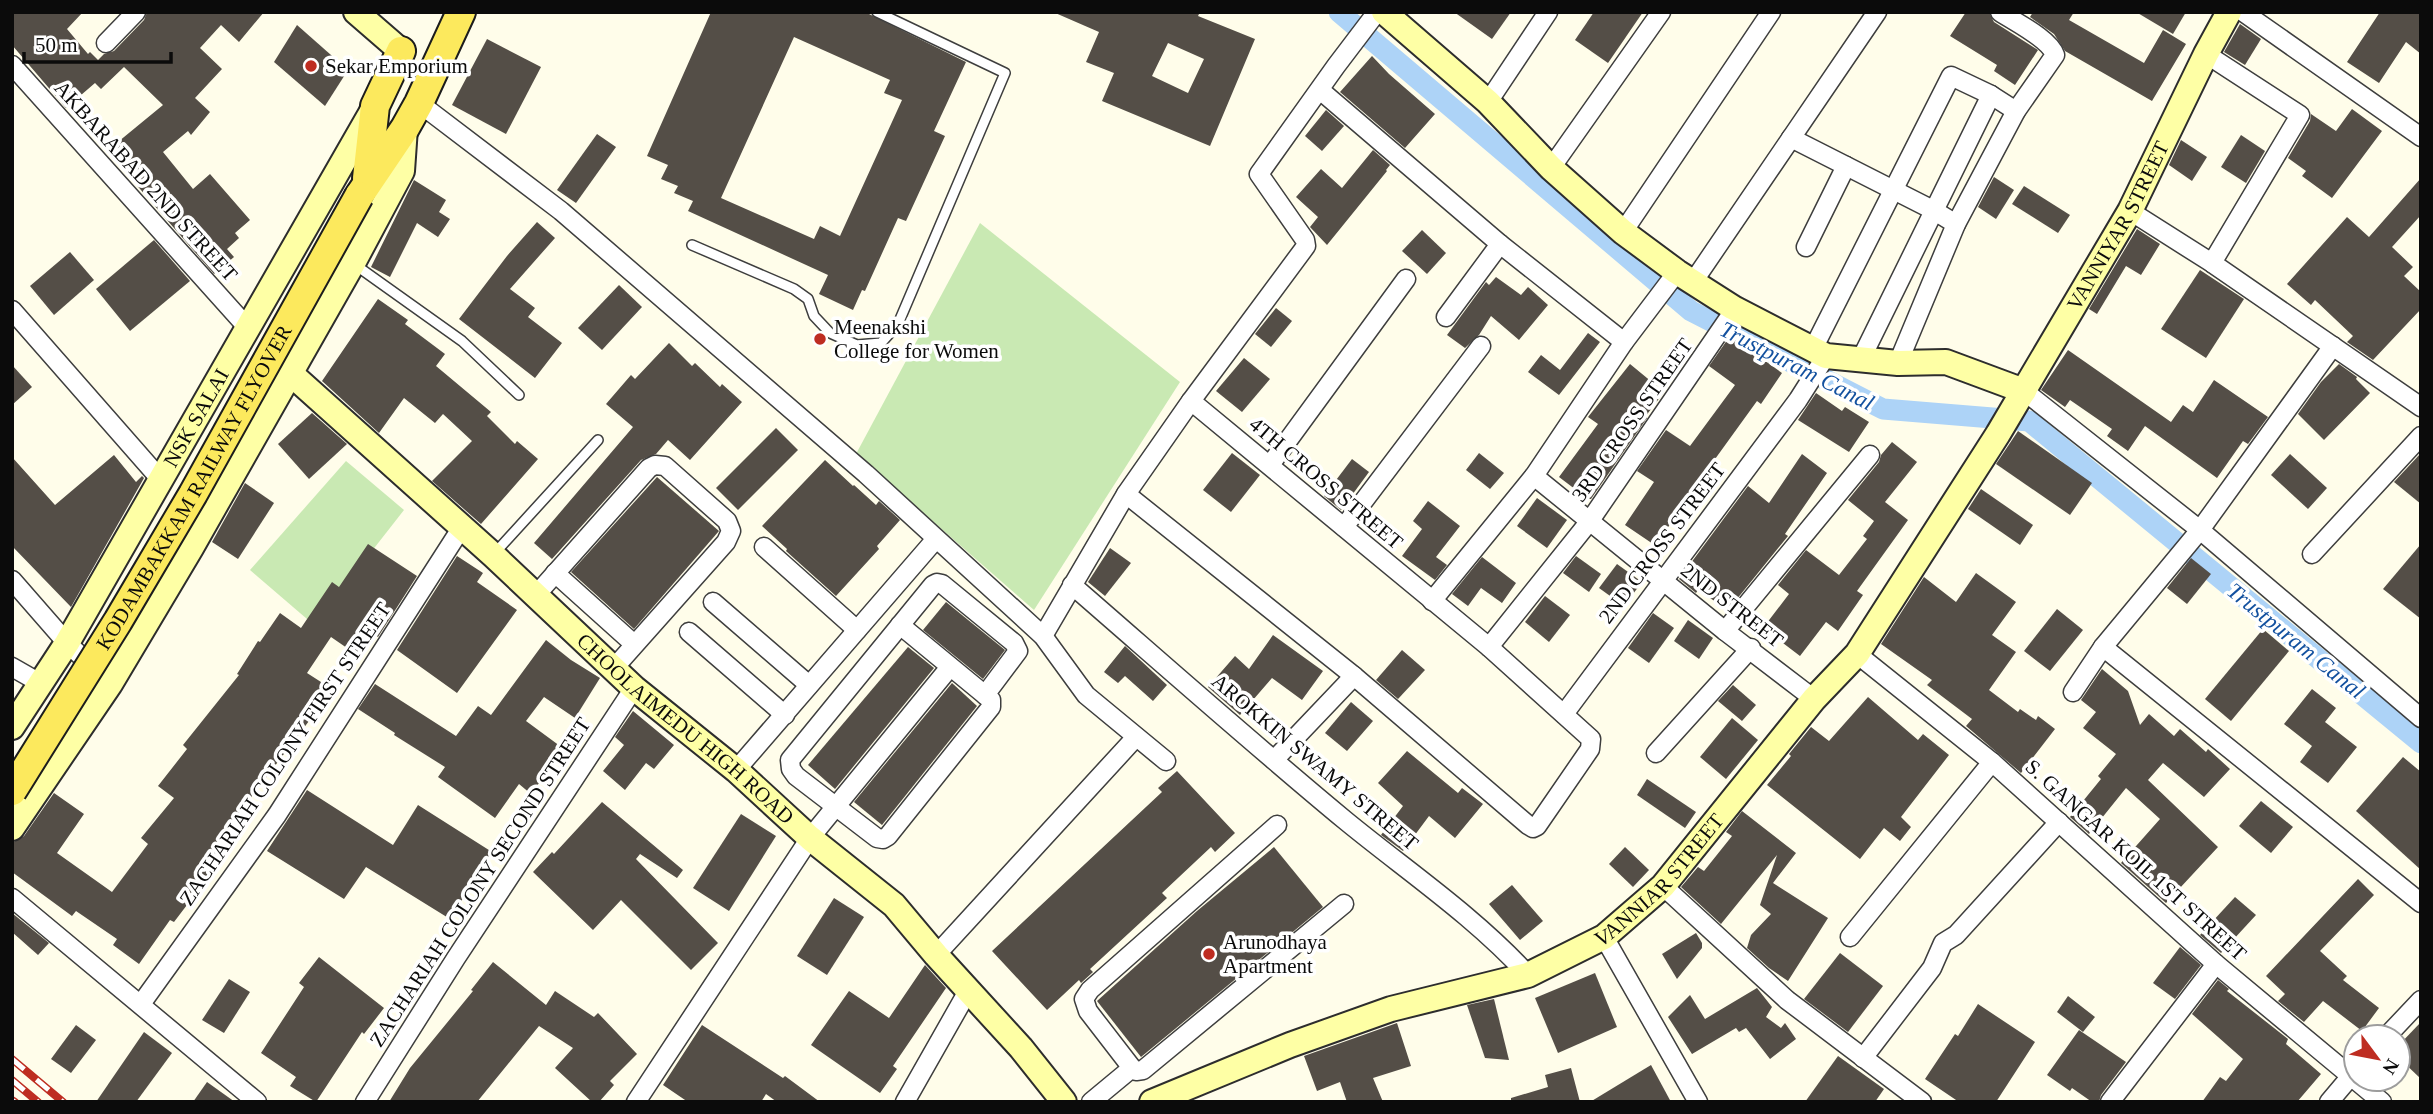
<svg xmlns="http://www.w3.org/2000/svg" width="2433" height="1114" font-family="'Times New Roman',serif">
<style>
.green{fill:#c9e9b3}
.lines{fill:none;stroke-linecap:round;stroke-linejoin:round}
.canal{stroke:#add3f7;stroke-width:21}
.building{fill:#544e47;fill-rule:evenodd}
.lane-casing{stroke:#3e3e3e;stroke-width:12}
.street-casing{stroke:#3e3e3e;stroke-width:21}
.secondary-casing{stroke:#2d2d2d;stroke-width:28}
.primary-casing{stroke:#1c1c1c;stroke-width:32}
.lane{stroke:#fff;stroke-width:9}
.street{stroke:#fff;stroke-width:18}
.secondary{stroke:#feffa5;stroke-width:24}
.primary{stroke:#fce95d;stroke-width:28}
.rail-casing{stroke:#be2d21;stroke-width:8}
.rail{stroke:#fff;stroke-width:5;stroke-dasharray:16;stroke-linecap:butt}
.primary-bridge-casing{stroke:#1c1c1c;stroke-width:32;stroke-linecap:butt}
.primary-bridge{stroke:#fce95d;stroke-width:28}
.poi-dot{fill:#be2d21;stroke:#fff;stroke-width:2.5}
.labels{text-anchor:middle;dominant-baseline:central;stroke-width:7;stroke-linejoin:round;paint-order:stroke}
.poi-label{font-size:21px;fill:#0b0b0b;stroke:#fff;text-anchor:start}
.street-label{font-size:21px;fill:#0b0b0b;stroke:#fff}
.water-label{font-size:23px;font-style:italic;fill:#13519f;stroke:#fff}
</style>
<rect width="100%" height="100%" fill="#fffdea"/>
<g class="green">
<polygon points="980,223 1180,382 1034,610 856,454"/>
<polygon points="346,461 404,510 314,625 250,570"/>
</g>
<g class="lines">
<polyline class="canal" points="1339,12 1691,311 1883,409 2029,421 2421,743"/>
</g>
<g class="building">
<polygon points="12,12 83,12 67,29 88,54 90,52 98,60 104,54 114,51 144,20 147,12 264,12 239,42 221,25 200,48 222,69 195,98 210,112 191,135 188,131 163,152 193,189 210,174 250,220 235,233 239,238 227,249 234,257 214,274 107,151 163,105 124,67 101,89 95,83 66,108 12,45"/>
<path d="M711,12H865L966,62L934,131L945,136L906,221L898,218L865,291L862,290L853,310L819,294L828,275L688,211L693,201L674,193L678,186L661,179L668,165L647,156ZM794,37L890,80L884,93L902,100L840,236L820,226L814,239L721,198Z"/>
<path d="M1053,12H1200L1198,16L1255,39L1210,146L1102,101L1114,73L1086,62L1099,32ZM1168,43L1204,59L1188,93L1152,76Z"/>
<polygon points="1454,12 1511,12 1492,39"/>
<polygon points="1594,12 1643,12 1608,63 1575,40"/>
<polygon points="1966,12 1989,12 1994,22 2038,50 2015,85 1994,71 1997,65 1950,36"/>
<polygon points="2033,12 2074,12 2069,20 2144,63 2163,30 2186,44 2152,101 2065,51 2054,34 2030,17"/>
<polygon points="2136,12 2186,12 2173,34"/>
<polygon points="2380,12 2421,12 2421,54 2406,42 2379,83 2347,62"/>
<polygon points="2240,24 2261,39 2245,65 2224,52"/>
<polygon points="297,25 348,70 325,106 274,62"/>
<polygon points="487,39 541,67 506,134 452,105"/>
<polygon points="1372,56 1389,74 1435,114 1405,148 1340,92"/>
<polygon points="2352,109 2382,131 2332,198 2302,176 2306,171 2288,158 2310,121 2311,114 2336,131"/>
<polygon points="1326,110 1344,126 1322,151 1305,136"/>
<polygon points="597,134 616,147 576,203 557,190"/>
<polygon points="2241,135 2265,151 2246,183 2221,167"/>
<polygon points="2181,140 2207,157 2192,181 2169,165"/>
<polygon points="1373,150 1390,165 1386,170 1387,171 1327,245 1310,227 1318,217 1296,197 1321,169 1342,188"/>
<polygon points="1994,177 2014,190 1996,219 1978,207"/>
<polygon points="2421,178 2421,215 2392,247 2413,267 2404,276 2421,292 2421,309 2373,360 2347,342 2353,336 2315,300 2311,305 2287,284 2347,217 2369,237"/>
<polygon points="414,180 446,200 439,212 450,219 438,237 417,223 390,277 371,267"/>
<polygon points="2024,186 2070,215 2058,233 2012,204"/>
<polygon points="537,222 555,238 510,289 535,308 528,317 562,343 535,378 459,319 507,256"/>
<polygon points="2137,229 2160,244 2141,275 2126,266 2097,314 2089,309"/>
<polygon points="1422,230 1446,253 1427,274 1402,251"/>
<polygon points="154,240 190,281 130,331 96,289"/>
<polygon points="70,252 94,280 54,315 30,286"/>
<polygon points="2200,270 2244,299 2206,358 2161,329"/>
<polygon points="1496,277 1521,295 1528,287 1548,305 1519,340 1491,316 1479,335 1465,348 1447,335 1486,282 1489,285"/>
<polygon points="619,285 642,307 602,350 578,328"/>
<polygon points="378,299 408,320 405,324 445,354 436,366 491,412 487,416 515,444 517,441 538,459 481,524 432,481 472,441 443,414 435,423 404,398 379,433 322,381"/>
<polygon points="1276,308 1292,321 1271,347 1255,334"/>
<polygon points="1588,333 1600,342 1559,395 1528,372 1541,355 1560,370"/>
<polygon points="1730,336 1782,373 1761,404 1757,401 1697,484 1699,486 1686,506 1683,504 1656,546 1625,525 1654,482 1637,471 1666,430 1690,446 1735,385 1709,366"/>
<polygon points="669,343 692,366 695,363 720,387 722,384 742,402 690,460 668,440 656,454 641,460 552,559 534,543 633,427 606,404 631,375 635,379"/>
<polygon points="2068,350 2171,422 2183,405 2193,412 2214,380 2268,417 2248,444 2243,441 2217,478 2145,426 2128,451 2107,436 2112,429 2070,400 2065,407 2041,390"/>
<polygon points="1244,358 1270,379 1242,412 1216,391"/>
<polygon points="1630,364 1664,392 1645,417 1647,418 1591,499 1588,499 1559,477 1598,424 1588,417"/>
<polygon points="2339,364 2357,377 2356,379 2370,393 2324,440 2298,414 2321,382"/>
<polygon points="12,365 32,387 12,405"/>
<polygon points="1816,393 1842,411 1845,407 1869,422 1849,452 1798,420"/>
<polygon points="312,413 347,444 309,479 278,444"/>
<polygon points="776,428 798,450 738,510 716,488"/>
<polygon points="2018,431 2092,483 2070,515 1996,464"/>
<polygon points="1892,442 1917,462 1885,502 1908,520 1857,591 1863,595 1838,631 1826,622 1800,656 1763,628 1789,594 1778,585 1806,550 1839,575 1867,539 1863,536 1874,521 1848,500 1879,462 1881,455"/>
<polygon points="1232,453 1260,475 1231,512 1203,490"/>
<polygon points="1479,453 1504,473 1490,489 1466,470"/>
<polygon points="2421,453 2421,504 2394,482"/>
<polygon points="1802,454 1827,473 1785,534 1788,536 1728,610 1698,590 1696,593 1679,579 1748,486 1769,503"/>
<polygon points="2290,454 2327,488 2308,509 2271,475"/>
<polygon points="114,455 136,482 142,476 144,478 71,607 12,546 12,457 55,505"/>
<polygon points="1352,459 1369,472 1341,510 1324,496"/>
<polygon points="825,460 853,486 854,485 876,505 879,501 900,520 877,546 879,549 836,596 786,551 787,549 762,526"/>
<polygon points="657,477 719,531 634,629 571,572"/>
<polygon points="245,483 274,503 238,559 212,542"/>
<polygon points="1981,489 2033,525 2020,545 1968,509"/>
<polygon points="1537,498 1567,520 1547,548 1517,526"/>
<polygon points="1428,501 1460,526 1436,557 1447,565 1435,580 1402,556 1422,529 1413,521"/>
<polygon points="368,544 417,576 378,637 375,635 360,657 331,637 307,673 335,691 314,724 309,721 214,846 225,855 174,922 170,920 139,964 113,945 117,939 76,911 72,916 12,872 12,843 24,836 54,793 84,814 57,853 112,892 148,844 141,838 174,798 158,786 187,749 183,745 239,675 237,674 258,641 260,642 280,613 301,628 332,582 339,587"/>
<polygon points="2421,544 2421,619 2383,589"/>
<polygon points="1110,548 1131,563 1105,596 1088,582"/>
<polygon points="457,556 483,573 477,582 517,610 457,693 397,650"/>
<polygon points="1576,556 1601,574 1589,592 1563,573"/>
<polygon points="1482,557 1516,583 1502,603 1481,588 1468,606 1452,594"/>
<polygon points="2191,558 2211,574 2187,604 2167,588"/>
<polygon points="1617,564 1642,582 1624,606 1599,588"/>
<polygon points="1976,573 2016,602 1992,635 2016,652 1989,690 2018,712 2020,709 2036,720 2038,716 2055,729 2021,773 1966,726 1972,719 1927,685 1932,680 1881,644 1924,577 1956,602"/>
<polygon points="1545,596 1570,615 1549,642 1525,622"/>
<polygon points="946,602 1005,650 983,679 923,630"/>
<polygon points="2057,609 2083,630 2050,671 2024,651"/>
<polygon points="1653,613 1674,628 1649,663 1628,648"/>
<polygon points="1688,620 1713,638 1699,659 1674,641"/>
<polygon points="2263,629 2289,651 2231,721 2205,699"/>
<polygon points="1273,635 1323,671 1302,700 1272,678 1240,715 1208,687 1235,656 1249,669"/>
<polygon points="546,640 571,660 600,678 575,718 544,697 526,721 564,749 531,794 519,784 495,818 438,777 445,767 394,735 395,733 358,709 375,684 456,736 478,706 491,715"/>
<polygon points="1125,646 1167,685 1153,701 1125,676 1118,683 1104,672"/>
<polygon points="908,647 934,668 835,789 808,765"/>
<polygon points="1402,650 1425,670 1398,699 1376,680"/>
<polygon points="2102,669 2128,691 2140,725 2149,714 2174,736 2180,729 2206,752 2208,749 2230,769 2204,797 2163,763 2148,780 2218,847 2166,903 2121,863 2160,819 2126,788 2089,834 2070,817 2101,779 2098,776 2116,754 2083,728 2096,712 2081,700"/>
<polygon points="952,683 977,706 882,825 854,802"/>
<polygon points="1733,685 1756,705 1742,721 1718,701"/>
<polygon points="2312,689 2336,708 2325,722 2357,747 2328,783 2300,762 2312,746 2284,724"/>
<polygon points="1868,697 1918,740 1923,734 1949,755 1901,817 1911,827 1900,841 1884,828 1860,859 1767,785 1791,756 1789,754 1811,727 1829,741"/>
<polygon points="1351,702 1373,721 1347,751 1325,733"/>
<polygon points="633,711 674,745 654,769 646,763 625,790 603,771 624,745 615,737"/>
<polygon points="1732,718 1758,740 1726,779 1700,757"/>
<polygon points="1407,751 1458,793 1462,788 1483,804 1455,838 1429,816 1403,851 1381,835 1403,806 1378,783"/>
<polygon points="2403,757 2421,772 2421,870 2356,811"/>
<polygon points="1177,771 1235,833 1215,852 1211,847 1162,893 1167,898 1090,969 1093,972 1081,983 1079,980 1047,1010 992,951 1162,792 1158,788"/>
<polygon points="1647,779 1696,812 1685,828 1637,795"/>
<polygon points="307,790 393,845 418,805 492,852 450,919 366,867 344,899 267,851"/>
<polygon points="2261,801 2293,827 2271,853 2239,826"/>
<polygon points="602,802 683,870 677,878 640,854 636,859 718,943 691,970 621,900 593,930 533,872 552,852 554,854"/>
<polygon points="1742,811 1796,853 1773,883 1828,918 1788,981 1769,968 1747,948 1751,935 1771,914 1760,905 1777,855 1721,924 1681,887 1698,867 1704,871 1732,836 1726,832"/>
<polygon points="741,814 776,836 729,911 693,888"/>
<polygon points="1274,847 1323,907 1141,1057 1097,1001 1197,911"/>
<polygon points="1625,847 1649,870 1633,887 1609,864"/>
<polygon points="2358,879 2374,895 2320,951 2347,976 2343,980 2379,1008 2362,1031 2323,1001 2304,1022 2278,1001 2285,994 2266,976"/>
<polygon points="1512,885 1543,921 1520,940 1489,904"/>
<polygon points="2235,897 2256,915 2221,953 2200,935"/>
<polygon points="834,898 864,917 827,975 797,956"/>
<polygon points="12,913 49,943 38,955 12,932"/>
<polygon points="1696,933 1702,943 1702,948 1677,979 1662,954"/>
<polygon points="2180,947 2201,965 2175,999 2153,983"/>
<polygon points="1840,953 1883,986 1848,1032 1804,999"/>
<polygon points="319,957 384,1008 364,1034 362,1032 316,1102 290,1086 296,1077 261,1053 304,987 299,983"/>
<polygon points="493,962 546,1005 555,991 594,1017 598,1013 637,1054 610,1081 614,1085 599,1102 592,1102 555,1068 573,1048 539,1026 477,1102 389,1102 410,1068 473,991 471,990"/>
<polygon points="925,965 946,988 893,1066 897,1069 880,1093 811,1045 849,991 889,1018"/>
<polygon points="1595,973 1617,1027 1558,1053 1535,998"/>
<polygon points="229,979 250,992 224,1033 202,1020"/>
<polygon points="2218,980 2229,989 2227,991 2288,1039 2286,1044 2321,1074 2297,1102 2202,1102 2220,1077 2226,1081 2243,1059 2192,1014"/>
<polygon points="1757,988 1772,1007 1766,1017 1781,1028 1785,1023 1796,1039 1770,1059 1746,1028 1739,1032 1736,1028 1692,1054 1668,1017 1690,995 1705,1019"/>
<polygon points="2068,996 2095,1017 2083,1032 2057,1012"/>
<polygon points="1494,999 1509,1060 1485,1058 1467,1005"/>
<polygon points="1978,1004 2035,1042 1996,1102 1959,1102 1925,1079 1955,1034 1958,1036"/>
<polygon points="2421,1022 2421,1079 2398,1057 2398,1046"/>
<polygon points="1397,1023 1411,1066 1373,1078 1383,1102 1347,1102 1340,1082 1317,1091 1304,1056"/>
<polygon points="76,1025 96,1040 71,1073 51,1059"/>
<polygon points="702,1025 783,1078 785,1076 820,1102 777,1102 766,1094 761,1102 688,1102 663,1085"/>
<polygon points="2079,1030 2126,1062 2101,1095 2099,1102 2092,1102 2072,1088 2070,1091 2047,1075"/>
<polygon points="144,1032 172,1053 136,1102 96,1102"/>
<polygon points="1838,1056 1884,1089 1875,1102 1805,1102"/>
<polygon points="1651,1065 1671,1102 1590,1102"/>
<polygon points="1571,1068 1580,1102 1511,1102 1511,1098 1548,1087 1545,1075"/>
<polygon points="207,1082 235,1102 193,1102"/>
</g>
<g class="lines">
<g class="lane-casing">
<g id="lane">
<polyline points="692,245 794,289 808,299 814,316 830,333 857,345 881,343 898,324 1005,73 877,12"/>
<polyline points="354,264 462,341 519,395"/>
<polyline points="493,555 598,440"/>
</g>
</g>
<g class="street-casing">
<g id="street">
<polyline points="2243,12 2421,137"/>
<polyline points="106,43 136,12"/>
<polyline points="2206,54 2300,115 2212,263"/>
<polyline points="12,65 247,327"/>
<polyline points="1320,90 1500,244 1624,342"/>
<polyline points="1488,102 1548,12"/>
<polyline points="419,103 561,211 866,474 1043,636 1086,695 1166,761"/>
<polyline points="1791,138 1933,210 1956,224"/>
<polyline points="1551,168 1661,12"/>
<polyline points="2130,211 2212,263 2421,407"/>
<polyline points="1623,232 1771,12"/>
<polyline points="1806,247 1846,166"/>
<polyline points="1693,282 1877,12"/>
<polyline points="12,310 162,481"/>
<polyline points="1446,317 1500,244"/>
<polyline points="1813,349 1951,76 1991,95 2016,111"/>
<polyline points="1861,359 1991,95"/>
<path d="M1898,363L1956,224L2016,111L2055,55C2050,39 2015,22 2000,12"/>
<polyline points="2024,391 2200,530 2421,718"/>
<polyline points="1270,465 1406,279"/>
<polyline points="1534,476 1725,631 1814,699"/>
<polyline points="1126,494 1354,676 1528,825 1533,828 1537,826 1590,749 1591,739 1489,647 1191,401"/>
<polyline points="1344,527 1481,346"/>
<polyline points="764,547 857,630"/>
<polyline points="2312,554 2421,436"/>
<polyline points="555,573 634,644"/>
<polyline points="12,580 67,643 96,670"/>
<polygon points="937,583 942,584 1014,643 1018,651 985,695 991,700 991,707 888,836 883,839 877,838 796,776 791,769 790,760 933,585"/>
<path d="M1072,585C1163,664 1253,744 1346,821C1407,871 1474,916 1528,975"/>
<polyline points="536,595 649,468 655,465 665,466 727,521 731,531 726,542 614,668"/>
<polyline points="1432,601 1534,476 1624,342 1677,272"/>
<polyline points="713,602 809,685"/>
<polyline points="900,625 985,695"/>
<polyline points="1725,631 1870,455"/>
<polyline points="689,632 785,715"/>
<polyline points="1043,636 1126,494 1191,401 1306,246 1305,240 1259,174 1336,66 1377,12"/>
<polyline points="1489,647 1589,522 1735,309"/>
<polyline points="2103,647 2421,903"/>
<polyline points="1857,654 1992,762 2216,964 2382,1102"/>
<polyline points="12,667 40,683"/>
<polyline points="2073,692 2103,647 2200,530 2333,346"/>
<polyline points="1564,714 1798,400 1826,356"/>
<polyline points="1656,753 1751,648"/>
<polyline points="1274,760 1354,676"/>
<polyline points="736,770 935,540"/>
<polyline points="1277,825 1090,990 1084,999 1088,1011 1132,1068 1136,1071 1143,1070 1344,904"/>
<polyline points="1663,886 1787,1000 1922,1102"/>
<polyline points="12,898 257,1102"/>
<polyline points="1604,937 1698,1102"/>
<polyline points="1850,937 1992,762"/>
<polyline points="936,955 1136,737"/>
<polyline points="141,1004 277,815 462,527"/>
<polyline points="2386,1037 2421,1000"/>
<polyline points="1863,1058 1932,968 1943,943 1956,935 2059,822"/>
<polyline points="365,1102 456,958 634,688"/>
<polyline points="636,1102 810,838 950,667"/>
<polyline points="905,1102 968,991"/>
<polyline points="1091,1102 1132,1068"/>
<polyline points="2110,1102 2216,964"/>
<polyline points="2329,1102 2356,1070"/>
</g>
</g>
<g class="secondary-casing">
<g id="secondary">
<polyline points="356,12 401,51"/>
<polyline points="1384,12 1488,102 1551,168 1623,232 1677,272 1735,309 1826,356 1898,363 1946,362 2024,391"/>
<path id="s1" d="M290,373L493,555L634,688L736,770L810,838L894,905L936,955L1021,1048L1064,1102"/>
<path id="s2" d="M12,727L67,643L374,108"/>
<polyline points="12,828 110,684 191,548 353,263 402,171 405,128"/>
<path id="s3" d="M1152,1102L1290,1045L1391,1009L1528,975L1604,937L1663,886L1814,699L1857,654L1998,434L2130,211L2206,54L2229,12"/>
</g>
</g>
<g class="primary-casing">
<g id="primary">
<polyline points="367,178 375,106 401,51"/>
<polyline points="359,196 405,128 419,103 461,12"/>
</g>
</g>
<use href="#lane" class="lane"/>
<use href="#street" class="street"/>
<use href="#secondary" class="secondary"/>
<use href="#primary" class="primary"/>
<g class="rail-casing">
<g id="rail">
<polyline points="12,1059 63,1102"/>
<polyline points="12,1080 38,1102"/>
<polyline points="12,1100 15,1102"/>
</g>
</g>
<use href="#rail" class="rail"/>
<g class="primary-bridge-casing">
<g id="primary-bridge">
<path id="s4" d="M12,791L118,621L193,494L359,196"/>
</g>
</g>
<use href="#primary-bridge" class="primary-bridge"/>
</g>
<g class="poi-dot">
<circle cx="311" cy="66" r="7"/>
<circle cx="820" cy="339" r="7"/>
<circle cx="1209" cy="954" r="7"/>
</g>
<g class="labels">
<g class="poi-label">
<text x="325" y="66">Sekar Emporium</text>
<text x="834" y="327">Meenakshi<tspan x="834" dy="24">College for Women</tspan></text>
<text x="1223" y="942">Arunodhaya<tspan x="1223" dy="24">Apartment</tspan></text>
</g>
<g class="street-label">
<text transform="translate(146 181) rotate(48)">AKBARABAD 2ND STREET</text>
<text stroke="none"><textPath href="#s3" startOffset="1365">VANNIYAR STREET</textPath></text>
<text stroke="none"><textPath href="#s2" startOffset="360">NSK SALAI</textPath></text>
<text transform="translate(1632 420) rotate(-55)">3RD CROSS STREET</text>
<text transform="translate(1326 483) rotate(40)">4TH CROSS STREET</text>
<text stroke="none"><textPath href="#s4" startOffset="354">KODAMBAKKAM RAILWAY FLYOVER</textPath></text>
<text transform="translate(1662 543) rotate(-53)">2ND CROSS STREET</text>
<text transform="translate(1732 605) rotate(38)">2ND STREET</text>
<text stroke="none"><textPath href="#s1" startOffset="532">CHOOLAIMEDU HIGH ROAD</textPath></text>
<text transform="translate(285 754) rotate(-56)">ZACHARIAH COLONY FIRST STREET</text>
<text transform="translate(1315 762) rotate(40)">AROKKIN SWAMY STREET</text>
<text transform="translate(2136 860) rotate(42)">S. GANGAR KOIL 1ST STREET</text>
<text stroke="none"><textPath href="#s3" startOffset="562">VANNIAR STREET</textPath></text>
<text transform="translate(480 882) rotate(-57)">ZACHARIAH COLONY SECOND STREET</text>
</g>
<g class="water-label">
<text transform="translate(1797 366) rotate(27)">Trustpuram Canal</text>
<text transform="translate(2296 641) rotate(39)">Trustpuram Canal</text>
</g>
</g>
<rect width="2433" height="1114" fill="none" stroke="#0b0b0b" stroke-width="28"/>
<g transform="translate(2377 1058) rotate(122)"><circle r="33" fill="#ffffff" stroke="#9d9d9d" stroke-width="2"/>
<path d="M0-5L12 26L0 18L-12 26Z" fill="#be2d21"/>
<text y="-10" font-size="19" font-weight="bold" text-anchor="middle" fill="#0b0b0b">N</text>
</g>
<path d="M24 52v10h147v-10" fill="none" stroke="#0b0b0b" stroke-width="3.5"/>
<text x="35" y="52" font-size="21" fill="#0b0b0b" stroke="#ffffff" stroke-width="5" paint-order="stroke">50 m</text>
</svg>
